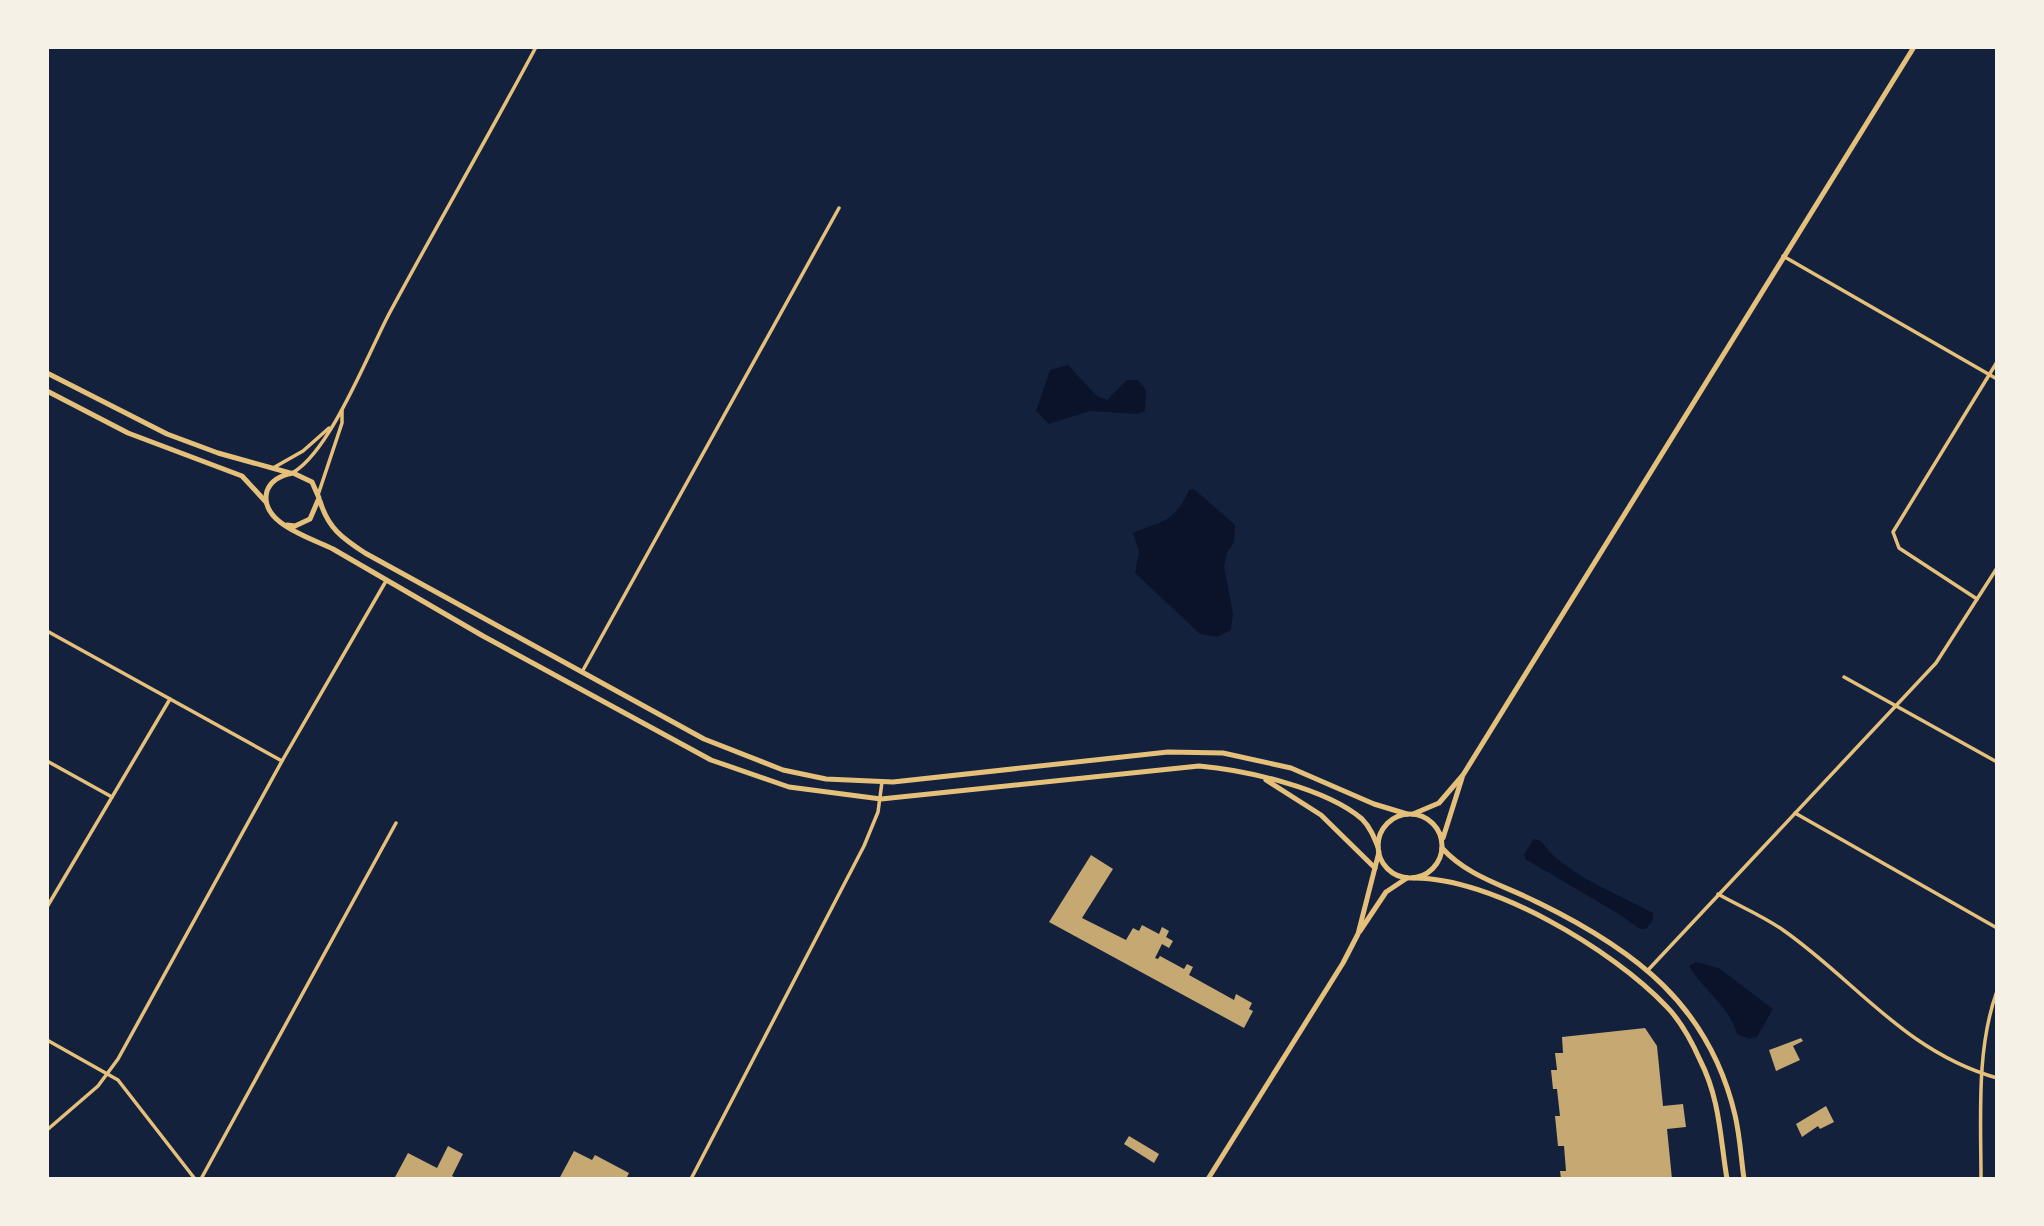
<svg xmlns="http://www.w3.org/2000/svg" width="2044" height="1226" font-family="'Golos Text',sans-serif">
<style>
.water{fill:#0b132b}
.building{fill:#c6a872}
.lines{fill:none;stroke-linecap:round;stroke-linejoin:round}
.minor{stroke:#e5c07b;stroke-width:3.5}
.secondary{stroke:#e5c07b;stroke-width:5}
</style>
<rect width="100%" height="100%" fill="#14213d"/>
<g class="water">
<polygon points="1068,365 1097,396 1107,400 1127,380 1138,380 1146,390 1145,411 1137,414 1090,411 1049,424 1036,411 1050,370"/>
<path d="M1194,489L1235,525L1234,542L1227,553L1224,567L1233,613L1231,630L1217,637L1200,634L1135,573L1139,552L1133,533C1164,520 1174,523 1189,490Z"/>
<path d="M1534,839L1541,841C1562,873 1618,894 1653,913V920L1646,929H1640L1619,914L1525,859L1524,854Z"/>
<path d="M1696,962L1719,968L1773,1009L1757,1037L1749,1039L1737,1034C1729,1006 1703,990 1689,966Z"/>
</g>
<g class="building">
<polygon points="1091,855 1113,869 1082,918 1126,940 1133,928 1139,931 1142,925 1159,934 1162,927 1169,931 1166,937 1173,941 1169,948 1162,944 1155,958 1158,959 1160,956 1184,969 1187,964 1193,967 1189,975 1234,1000 1236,994 1252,1003 1249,1009 1253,1011 1244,1028 1049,922"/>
<polygon points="1645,1028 1657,1046 1663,1106 1683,1104 1686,1127 1667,1129 1672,1179 1561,1179 1560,1171 1566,1171 1564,1146 1558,1146 1555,1116 1560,1116 1557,1089 1553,1089 1551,1070 1557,1070 1555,1053 1563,1053 1562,1037"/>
<polygon points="1801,1038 1803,1041 1793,1046 1800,1060 1776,1071 1769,1050"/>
<polygon points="1826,1106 1834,1122 1820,1129 1818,1126 1802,1137 1796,1124"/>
<polygon points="1129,1136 1159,1154 1154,1163 1124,1144"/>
<polygon points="448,1146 463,1154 452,1176 458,1179 394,1179 408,1153 437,1168"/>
<polygon points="574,1151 592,1160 595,1155 629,1173 626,1179 559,1179"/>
</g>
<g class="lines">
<g class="minor">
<polyline points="1783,256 1997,379"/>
<polyline points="273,468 303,451 329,428"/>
<path d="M294,472C331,449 367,356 389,314C437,225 488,137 536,47"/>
<polyline points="318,495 342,423 342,410"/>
<polyline points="1977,599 1899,548 1893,532 1997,362"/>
<polyline points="47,631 282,761"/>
<polyline points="582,672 839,208"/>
<polyline points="1844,677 1997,762"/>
<polyline points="47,761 112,797"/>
<polyline points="1795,813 1997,928"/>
<path d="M1718,894C1739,906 1763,916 1783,930C1856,981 1905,1052 1997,1078"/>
<polyline points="47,907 170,699"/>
<polyline points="1649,969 1936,663 1997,568"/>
<polyline points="47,1040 118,1080 195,1179"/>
<polyline points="47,1130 98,1086 118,1059 282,761 386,581"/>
<polyline points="201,1179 396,823"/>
<polyline points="691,1179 864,846 878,812 882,782"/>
<path d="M1981,1179C1981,1118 1976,1049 1997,991"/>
</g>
<g class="secondary">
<polyline points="47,373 167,434 218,453 290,473"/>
<polyline points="47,391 128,433 242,476 266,502"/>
<path d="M320,501C328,528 342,538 365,553L704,739L783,770L826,779L893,782L1168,752L1223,753L1291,768L1374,804L1407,814"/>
<path d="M287,525L295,526L310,519L319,498L312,482L293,473C282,475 271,480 267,491C258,523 311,538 333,549L483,636L711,760L789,787L881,799L1199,766C1245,770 1326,788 1362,819C1370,827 1374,837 1378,847"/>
<polyline points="1266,780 1321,815 1375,868"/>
<polyline points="1413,814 1439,803 1463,775 1914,47"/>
<circle cx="1410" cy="846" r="32"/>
<polyline points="1443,838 1462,778"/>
<path d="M1442,848C1468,877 1506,886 1539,903C1635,950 1709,1005 1735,1115C1740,1136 1741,1158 1744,1179"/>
<path d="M1413,878C1491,877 1613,950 1666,1006C1680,1020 1692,1042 1700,1060C1720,1099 1720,1137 1727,1179"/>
<polyline points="1360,931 1386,892 1407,878"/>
<polyline points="1208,1179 1343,963 1358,934 1379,852"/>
</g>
</g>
<rect width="2044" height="1226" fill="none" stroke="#f6f1e7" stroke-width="98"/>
</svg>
